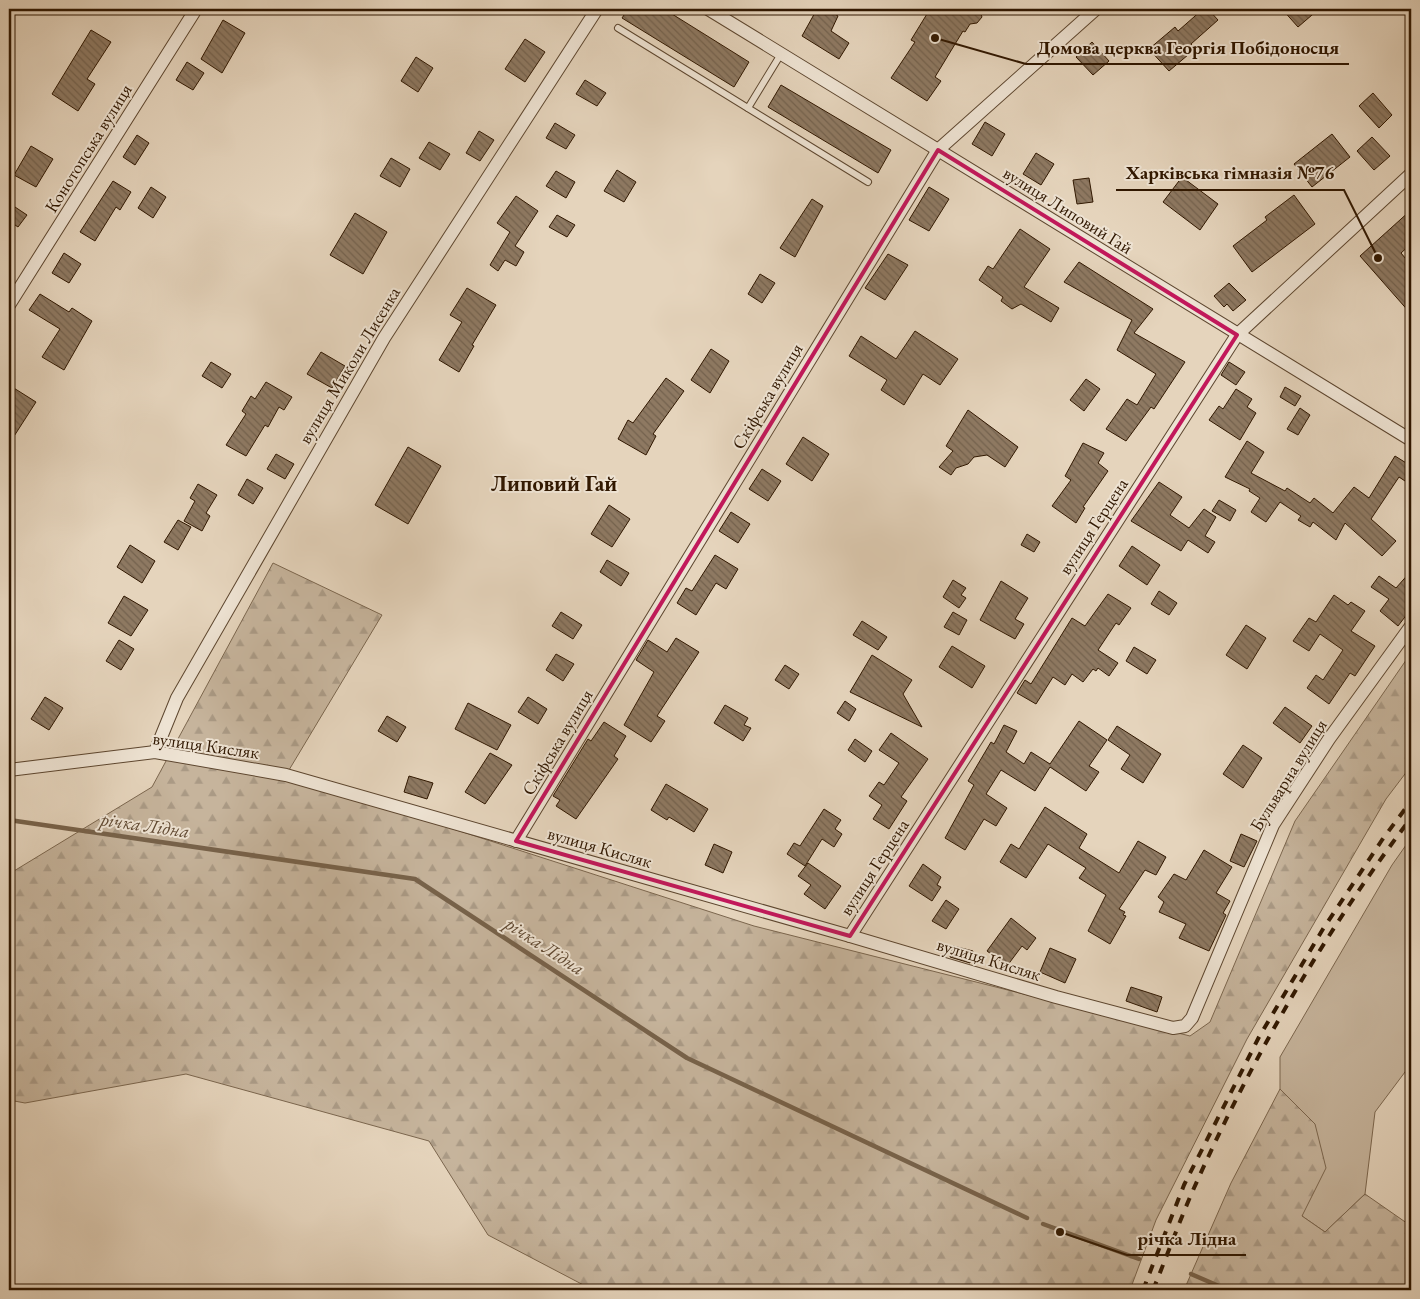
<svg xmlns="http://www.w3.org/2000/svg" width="1420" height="1299" font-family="'EB Garamond',serif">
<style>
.grass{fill:#c6b49c;stroke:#7b664e}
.forest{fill:url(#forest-firs);stroke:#7b664e}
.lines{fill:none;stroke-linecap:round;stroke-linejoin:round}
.stream{stroke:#77624a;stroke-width:4.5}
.building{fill:url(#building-back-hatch);stroke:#301700}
.lane-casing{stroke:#5d462f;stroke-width:8}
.street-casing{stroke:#5d462f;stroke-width:14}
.lane{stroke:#eee3d3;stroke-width:6}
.street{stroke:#eee3d3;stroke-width:12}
.rail{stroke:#301700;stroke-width:4;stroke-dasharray:9 9;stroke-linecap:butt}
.marked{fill:none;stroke:#c2185b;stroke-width:4;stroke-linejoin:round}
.labels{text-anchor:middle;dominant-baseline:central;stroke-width:4;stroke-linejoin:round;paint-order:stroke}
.street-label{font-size:18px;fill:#301700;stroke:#eee3d3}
.water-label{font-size:19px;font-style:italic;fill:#604932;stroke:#eee3d3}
.district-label{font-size:22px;font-weight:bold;fill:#301700;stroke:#eee3d3}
.leader{fill:none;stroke:#301700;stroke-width:2}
.callout-dot{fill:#301700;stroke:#eee3d3;stroke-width:2}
.callout-label{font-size:19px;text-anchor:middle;font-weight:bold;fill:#301700;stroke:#eee3d3;stroke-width:4;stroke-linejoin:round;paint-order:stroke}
</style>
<defs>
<pattern id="forest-firs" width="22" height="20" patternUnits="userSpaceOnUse" patternTransform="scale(1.25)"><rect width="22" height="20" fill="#c6b49c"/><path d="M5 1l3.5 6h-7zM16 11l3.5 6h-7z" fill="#aa9a85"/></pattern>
<pattern id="building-back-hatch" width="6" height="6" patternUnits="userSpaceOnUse" patternTransform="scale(1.25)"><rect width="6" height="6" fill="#8e7962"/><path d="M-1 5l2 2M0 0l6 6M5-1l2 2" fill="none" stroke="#74624e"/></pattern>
</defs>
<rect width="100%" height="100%" fill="#e5d4bc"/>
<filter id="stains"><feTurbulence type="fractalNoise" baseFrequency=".004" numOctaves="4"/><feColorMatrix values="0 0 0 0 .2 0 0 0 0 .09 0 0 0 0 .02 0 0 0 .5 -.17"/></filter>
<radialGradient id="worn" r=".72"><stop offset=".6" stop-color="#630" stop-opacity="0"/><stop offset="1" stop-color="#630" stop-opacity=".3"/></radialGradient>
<polygon class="grass" points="1411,838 1411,1064 1375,1112 1365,1194 1325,1232 1302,1216 1280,1089 1280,1057 1392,865"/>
<g class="forest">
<polygon points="273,563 382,615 286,775 754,926 1190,1036 1210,1022 1295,821 1411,653 1411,766 1386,799 1247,1039 1156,1220 1130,1290 593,1290 488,1235 429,1141 186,1074 25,1103 9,1100 9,874 152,787"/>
<polygon points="1280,1089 1315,1124 1326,1168 1302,1216 1325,1232 1365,1194 1411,1226 1411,1290 1184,1290 1231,1183"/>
</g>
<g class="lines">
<g class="stream">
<polyline points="9,820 415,879 687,1058 1027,1218"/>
<polyline points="1043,1224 1139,1259"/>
<polyline points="1191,1274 1228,1290"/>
</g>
</g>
<g class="building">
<polygon points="628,9 664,9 749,62 734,87 622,18"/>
<polygon points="817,9 826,9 838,16 831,31 849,43 839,59 802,36"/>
<polygon points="930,9 979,9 982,17 977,23 970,24 965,32 963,31 935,77 941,81 927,101 891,78 915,42 911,40"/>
<polygon points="1203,9 1208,9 1218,20 1191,44 1195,49 1169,71 1149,49 1175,27 1178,31"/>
<polygon points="1282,9 1319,9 1298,27"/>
<polygon points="223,20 245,33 222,73 201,59"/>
<polygon points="91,30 111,42 87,79 95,84 78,111 52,94"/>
<polygon points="525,39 545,52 525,82 505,69"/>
<polygon points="1092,42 1109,61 1093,75 1076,57"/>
<polygon points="416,57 433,68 418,92 401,81"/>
<polygon points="187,62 204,73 193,90 176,80"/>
<polygon points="585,80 606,93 597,106 576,94"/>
<polygon points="781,85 891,150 878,173 768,107"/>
<polygon points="1373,93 1392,115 1379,128 1359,106"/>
<polygon points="985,122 1005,134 992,156 972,144"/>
<polygon points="555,123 575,135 566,149 546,138"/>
<polygon points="479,131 494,140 480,161 466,153"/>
<polygon points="1332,134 1350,157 1312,187 1294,164"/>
<polygon points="137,135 149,143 135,165 123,157"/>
<polygon points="1372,137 1390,156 1374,170 1357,151"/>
<polygon points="429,142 450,154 440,170 419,158"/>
<polygon points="31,146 53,159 36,187 14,175"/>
<polygon points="1036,153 1054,164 1041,185 1023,174"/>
<polygon points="391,158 410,169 400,187 380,176"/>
<polygon points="617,170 636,182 624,202 604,191"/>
<polygon points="556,171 575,182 566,198 546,186"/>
<polygon points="1182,177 1218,204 1200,230 1163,202"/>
<polygon points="1089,178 1093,202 1077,204 1073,180"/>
<polygon points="113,181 131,192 120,210 116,207 95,241 80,232"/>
<polygon points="151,187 166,197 153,218 138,208"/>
<polygon points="929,187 949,199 929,231 909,220"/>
<polygon points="1294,195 1315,224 1252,272 1233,246 1267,220 1265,217"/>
<polygon points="516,196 538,211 515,246 524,252 516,266 505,260 498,271 490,265 510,232 497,223"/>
<polygon points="812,199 823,206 795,257 780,248"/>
<polygon points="9,203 27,215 18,227 9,221"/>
<polygon points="1411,210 1411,244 1401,253 1411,265 1411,314 1360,256"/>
<polygon points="355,213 387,232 363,274 330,255"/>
<polygon points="557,215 575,225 567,237 549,227"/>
<polygon points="1020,229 1050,249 1024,287 1059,308 1051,322 1021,304 1012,309 1001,301 1003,297 979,280 988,266 993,269"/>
<polygon points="64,253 81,264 69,283 52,273"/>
<polygon points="888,254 908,265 885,300 865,288"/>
<polygon points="1079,262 1153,309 1134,333 1185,362 1154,409 1151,407 1126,441 1106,429 1127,399 1137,405 1156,374 1117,350 1132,320 1064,282"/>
<polygon points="760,274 775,283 762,303 748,294"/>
<polygon points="1229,283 1246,300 1233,311 1227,304 1224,307 1214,296"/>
<polygon points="467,288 496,305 472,345 474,346 459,372 439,360 462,322 450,315"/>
<polygon points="40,294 69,312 72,308 92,321 64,370 42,357 60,329 29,310"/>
<polygon points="915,331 958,359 940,385 923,374 904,405 881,390 887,380 849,356 861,336 896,359"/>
<polygon points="711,349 729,361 710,393 691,380"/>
<polygon points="321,352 345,366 332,388 307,374"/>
<polygon points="211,362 231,374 222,388 202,376"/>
<polygon points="1229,362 1245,372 1236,385 1221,375"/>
<polygon points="666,378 684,391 653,434 656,436 646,455 618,439 628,420 633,423"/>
<polygon points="1086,379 1100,389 1084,411 1070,400"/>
<polygon points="266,382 292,397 284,410 279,407 268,427 265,425 246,456 226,445 246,414 242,411 251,396 255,399"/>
<polygon points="9,385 36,402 9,444"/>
<polygon points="1285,387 1301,396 1295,406 1280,397"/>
<polygon points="1236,389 1252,399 1247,407 1256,413 1240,440 1209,420 1219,406 1223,409"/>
<polygon points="1300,408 1310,415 1298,435 1287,429"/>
<polygon points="968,410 1018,447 1005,467 987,455 974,457 968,464 956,468 951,475 939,467 953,451 946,446"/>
<polygon points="803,437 829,454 812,481 786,464"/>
<polygon points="1247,441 1264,452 1251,473 1285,491 1287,488 1310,503 1314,498 1333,513 1354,487 1369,498 1395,456 1411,466 1411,471 1405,481 1399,477 1371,519 1396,541 1382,556 1345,523 1336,540 1313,522 1310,527 1298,520 1301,516 1280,502 1266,522 1251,512 1260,498 1249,491 1250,489 1225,477"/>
<polygon points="1083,443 1104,453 1098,463 1108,471 1083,507 1085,508 1076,523 1052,506 1071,480 1065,476"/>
<polygon points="408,447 441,466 408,524 375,505"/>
<polygon points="276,454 294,464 285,479 267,469"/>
<polygon points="762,469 781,481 768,501 749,489"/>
<polygon points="247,479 263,488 253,504 238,495"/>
<polygon points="1159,482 1182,497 1170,515 1189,528 1204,509 1216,517 1205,536 1215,542 1208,553 1188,540 1181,551 1131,521"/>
<polygon points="198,484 217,495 206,513 210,516 202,531 184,521 195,501 190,498"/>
<polygon points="1219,500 1236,510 1230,521 1212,511"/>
<polygon points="609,505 630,519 612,547 591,534"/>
<polygon points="731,512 750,524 738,543 719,531"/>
<polygon points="178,520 191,527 178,550 164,542"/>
<polygon points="1027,534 1040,542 1034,552 1021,545"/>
<polygon points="130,545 155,561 142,583 117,567"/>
<polygon points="1132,546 1160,565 1147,585 1119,566"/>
<polygon points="715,555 738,569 726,589 716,583 696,615 677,603 686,588 692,591"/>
<polygon points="607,560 629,573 621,586 600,572"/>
<polygon points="1411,571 1411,609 1398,626 1380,611 1389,599 1371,587 1379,576 1396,588"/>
<polygon points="953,580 966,588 961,595 966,598 959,608 943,597"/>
<polygon points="1001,581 1028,598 1015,619 1024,624 1015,639 980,620"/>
<polygon points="1159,591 1177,603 1169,615 1151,604"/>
<polygon points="1108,594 1131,608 1119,625 1116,623 1098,650 1118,663 1109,676 1098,668 1096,671 1093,669 1083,682 1072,674 1065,685 1053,677 1036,704 1017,693 1025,680 1031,684 1072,618 1085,626"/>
<polygon points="1334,595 1348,605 1351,602 1365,611 1351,631 1375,646 1355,676 1350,673 1329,704 1307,688 1316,675 1323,680 1343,650 1320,634 1309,651 1293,641 1309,618 1316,622"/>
<polygon points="124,596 148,610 131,636 108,623"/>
<polygon points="561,612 582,625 573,639 552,626"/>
<polygon points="953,612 967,620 959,635 944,627"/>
<polygon points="862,621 887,637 878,650 853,635"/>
<polygon points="1246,625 1266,638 1247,669 1226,655"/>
<polygon points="676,638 699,652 657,716 665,721 651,742 624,725 654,672 636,660 648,640 667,652"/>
<polygon points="119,640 134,649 121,670 106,661"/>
<polygon points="952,646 985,666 972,688 939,667"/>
<polygon points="1134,647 1156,660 1147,674 1126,661"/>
<polygon points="556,654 574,664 563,681 546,670"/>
<polygon points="872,655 912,680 903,694 922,727 850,692"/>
<polygon points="785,665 799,674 789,689 775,680"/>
<polygon points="45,697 63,708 49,730 31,719"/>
<polygon points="528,697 547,709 538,724 518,712"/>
<polygon points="845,701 856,709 849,721 837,713"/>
<polygon points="468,703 511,725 497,750 455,729"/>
<polygon points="725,705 748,718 744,725 751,728 743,741 714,723"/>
<polygon points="1285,707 1312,726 1300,743 1273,723"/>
<polygon points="387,716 406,727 397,742 378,731"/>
<polygon points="1079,721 1107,740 1089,766 1099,772 1086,791 1050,767 1035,791 1001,770 986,794 1007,808 996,826 984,819 965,850 945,838 974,785 968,781 991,742 994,744 1004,725 1017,731 1006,752 1024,764 1031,752 1050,764"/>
<polygon points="604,722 626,736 614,756 618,759 576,819 556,806 560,800 553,796 588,739 591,741"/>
<polygon points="1117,726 1161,754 1143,783 1121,769 1130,755 1108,740"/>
<polygon points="891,733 928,759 901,797 907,801 889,829 873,819 882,805 869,796 879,782 884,785 899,763 879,750"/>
<polygon points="855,739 872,751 865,762 848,750"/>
<polygon points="1243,745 1262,758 1243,788 1223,774"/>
<polygon points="490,753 512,765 485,804 465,792"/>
<polygon points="409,776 433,783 427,799 404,792"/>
<polygon points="666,784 708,809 694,832 669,817 667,820 651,810"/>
<polygon points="1045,807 1087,834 1079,848 1119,873 1138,841 1166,857 1156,875 1145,870 1119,909 1125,912 1123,915 1126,916 1110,944 1088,931 1106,895 1079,878 1086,868 1048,844 1026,878 1000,862 1011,844 1019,849"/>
<polygon points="824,809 841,820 835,829 842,834 834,847 822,839 805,866 787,854 794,843 800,846"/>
<polygon points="1241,834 1257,841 1244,867 1230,861"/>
<polygon points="714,844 732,852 723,873 705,865"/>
<polygon points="1204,850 1232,867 1216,893 1230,901 1223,913 1226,915 1209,951 1179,938 1186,924 1159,912 1164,902 1158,897 1174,874 1186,880"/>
<polygon points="808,863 841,886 825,909 804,894 811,885 798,876"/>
<polygon points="923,864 941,877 937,885 941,887 932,901 909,886"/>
<polygon points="946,900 959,909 946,929 932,921"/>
<polygon points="1011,918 1036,938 1027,950 1022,946 1007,966 987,951"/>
<polygon points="953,946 973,951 970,963 950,957"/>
<polygon points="1050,948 1076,959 1065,983 1040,972"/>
<polygon points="1131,987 1162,997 1157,1012 1126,1001"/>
</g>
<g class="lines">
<g class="lane-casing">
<g id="lane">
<polyline points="618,28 868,182"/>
<polyline points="748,108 781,54"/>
</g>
</g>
<g class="street-casing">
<g id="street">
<polyline points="708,9 1411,440"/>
<polyline points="9,305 196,9"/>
<polyline points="155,752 177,698 384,338 597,9"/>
<polyline points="9,770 155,752 286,775 850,936 1056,997 1173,1028 1185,1026 1192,1018 1273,825 1329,739 1411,626"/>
<polyline points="516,841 938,150 1096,9"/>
<polyline points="850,936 1237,335 1411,174"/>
</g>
</g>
<use href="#lane" class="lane"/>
<use href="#street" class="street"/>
<g class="rail">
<polyline points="1143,1290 1184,1185 1259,1037 1323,929 1382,840 1411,801"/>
<path d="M1153,1290C1167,1256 1179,1222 1194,1188C1252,1058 1325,931 1411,818"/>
</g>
</g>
<path class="marked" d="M938,150L1237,335L850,936L516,841Z"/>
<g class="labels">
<g class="street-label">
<text transform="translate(88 148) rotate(-58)">Конотопська вулиця</text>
<text transform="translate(1068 210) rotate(32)">вулиця Липовий Гай</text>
<text transform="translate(349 365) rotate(-59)">вулиця Миколи Лисенка</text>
<text transform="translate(767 396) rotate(-59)">Скіфська вулиця</text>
<text transform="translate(1093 526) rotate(-57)">вулиця Герцена</text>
<text transform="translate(557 742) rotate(-59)">Скіфська вулиця</text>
<text transform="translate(206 745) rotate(8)">вулиця Кисляк</text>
<text transform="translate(1288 775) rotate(-58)">Бульварна вулиця</text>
<text transform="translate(600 847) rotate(16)">вулиця Кисляк</text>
<text transform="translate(874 867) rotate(-57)">вулиця Герцена</text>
<text transform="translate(989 959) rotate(17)">вулиця Кисляк</text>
</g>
<g class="water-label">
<text transform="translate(145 825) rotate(8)">річка Лідна</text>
<text transform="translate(545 946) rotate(33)">річка Лідна</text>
</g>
<g class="district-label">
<text x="554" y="483">Липовий Гай</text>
</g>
</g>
<path class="leader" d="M935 38L1026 64H1349M1378 258L1344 190H1116M1060 1232L1127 1255H1246"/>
<g class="callout-dot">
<circle cx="935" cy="38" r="5"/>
<circle cx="1378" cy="258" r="5"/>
<circle cx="1060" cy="1232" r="5"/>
</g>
<g class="callout-label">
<text x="1188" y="54">Домова церква Георгія Побідоносця</text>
<text x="1230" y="179">Харківська гімназія №76</text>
<text x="1187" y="1245">річка Лідна</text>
</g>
<rect width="1420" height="1299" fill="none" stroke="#e5d4bc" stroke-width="30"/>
<rect x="10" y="10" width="1400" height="1279" fill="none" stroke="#301700" stroke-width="2.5"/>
<rect x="15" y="15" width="1390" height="1269" fill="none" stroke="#301700"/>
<rect width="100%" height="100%" filter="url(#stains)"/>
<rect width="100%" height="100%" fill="url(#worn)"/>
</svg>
